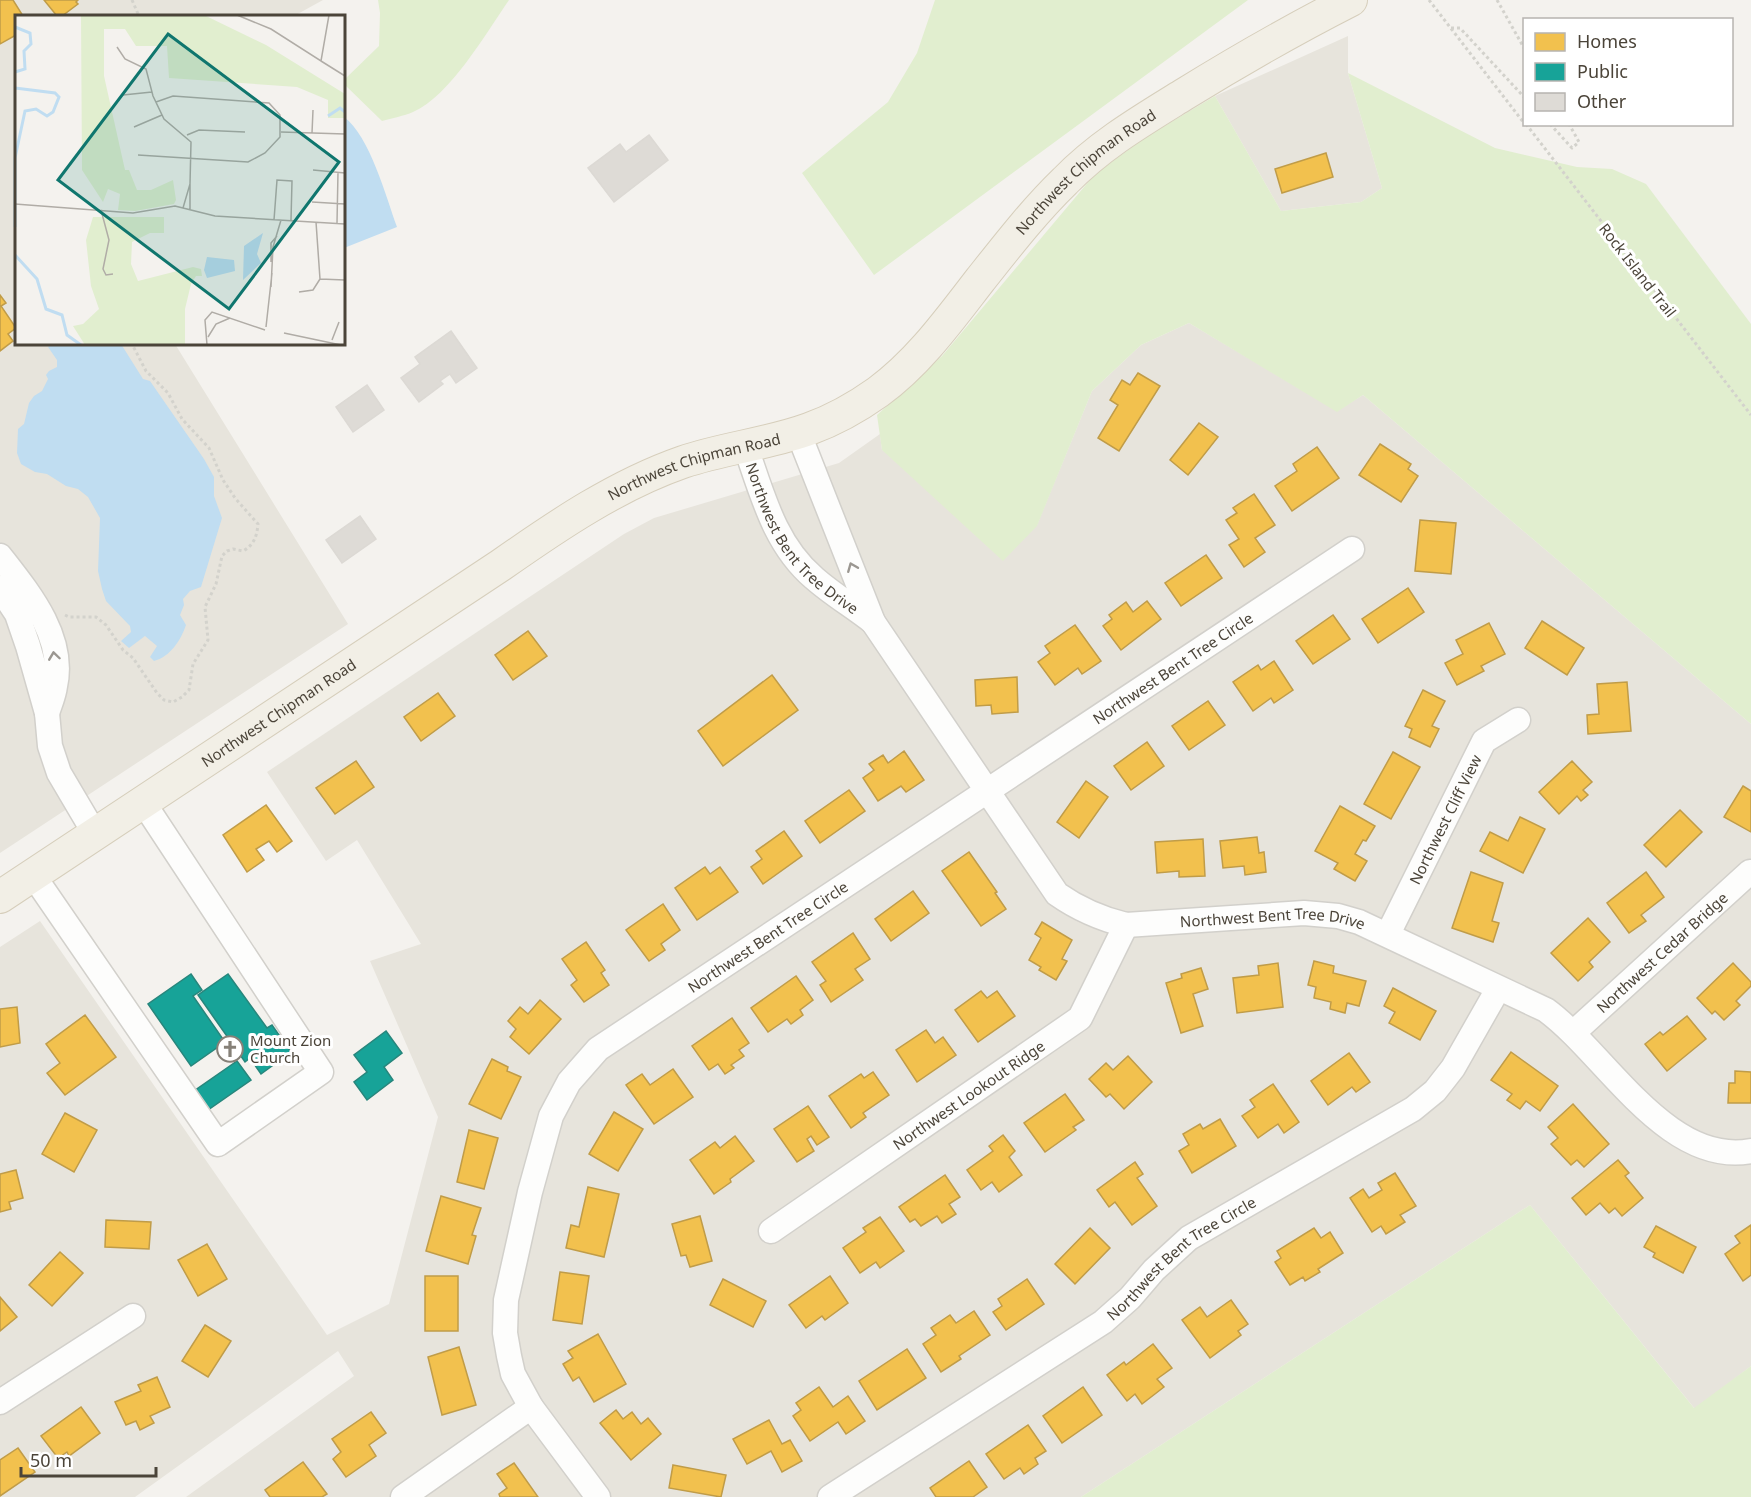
<svg xmlns="http://www.w3.org/2000/svg" width="1751" height="1497" font-family="'Noto Sans',sans-serif">
<style>
.residential{fill:#e7e4dc}
.green{fill:#e1eecf}
.water{fill:#c0ddf1}
.homes{fill:#f2c14e;stroke:#c09c48;stroke-width:1.5}
.public{fill:#17a398;stroke:#27867c;stroke-width:1.5}
.building{fill:#dedbd6;stroke:#dcd9d4;stroke-width:1.5}
.lines{fill:none;stroke-linecap:round;stroke-linejoin:round}
.minor-casing{stroke:#d2d0cb;stroke-width:27}
.major-casing{stroke:#d6cebb;stroke-width:34}
.path{stroke:#d3d2cc;stroke-width:3;stroke-dasharray:3 3;stroke-linecap:butt}
.minor{stroke:#fdfdfc;stroke-width:24}
.major{stroke:#f2efe6;stroke-width:32}
.oneway{stroke:#9b9791}
.labels{text-anchor:middle;dominant-baseline:central;stroke-width:6;stroke-linejoin:round;paint-order:stroke}
.street-label{font-size:15px;fill:#4b4439;stroke:#fff}
.poi-label{font-size:15px;fill:#4b4439;stroke:#fff;text-anchor:start}
.inset-river{fill:none;stroke:#c0ddf1;stroke-width:3}
.inset-road{fill:none;stroke:#b0aca6;stroke-width:1.5}
.view{fill:#0f766e;fill-opacity:0.15;stroke:#0f766e;stroke-width:3}
.inset-edge{fill:none;stroke:#4b4439;stroke-width:3}
</style>
<rect width="100%" height="100%" fill="#f4f2ee"/>
<g class="residential">
<polygon points="0,0 323,0 294,16 16,16 16,344 175,344 348,624 0,853"/>
<polygon points="1348,36 1348,73 1382,188 1361,202 1281,211 1215,96"/>
<polygon points="1189,323 1337,411 1363,395 1751,724 1751,1366 1695,1409 1530,1205 1081,1497 186,1497 354,1376 338,1351 135,1497 0,1497 0,947 40,921 327,1335 389,1304 438,1117 370,961 421,944 357,840 326,861 267,772 624,534 654,518 839,463 880,434 882,450 1037,525 1092,391 1141,345"/>
</g>
<g class="green">
<path d="M378,0H509C486,33 450,96 413,112C404,116 392,118 382,121L344,84V80L379,46L380,13Z"/>
<polygon points="935,0 1248,0 874,275 802,173 888,102 917,53"/>
<polygon points="1348,73 1495,148 1577,167 1612,169 1646,184 1751,324 1751,724 1363,395 1337,412 1189,323 1141,345 1092,391 1037,526 1003,561 882,450 877,415 942,356 1095,174 1146,137 1215,96 1281,211 1361,202 1382,188"/>
<polygon points="1530,1205 1694,1408 1751,1366 1751,1497 1081,1497"/>
</g>
<g class="water">
<path d="M344,117C370,136 386,197 397,227L344,248Z"/>
<path d="M51,344H121L143,379L150,381L204,459L214,477V496L222,518L201,587L190,591L183,599L184,605L180,615L186,625C181,640 170,657 154,661L150,657L157,646L145,636L129,648L121,641L131,632L130,626L106,601L102,589L98,571L100,518L88,497L78,489L66,486L47,474L35,472L21,464L17,453L18,429L24,424L29,403L34,396L42,391L48,379L46,375L49,371L57,367V360L48,347Z"/>
</g>
<g class="homes">
<polygon points="0,0 13,0 23,16 16,16 16,35 0,44"/>
<polygon points="44,0 78,0 76,2 78,4 62,16 57,16"/>
<polygon points="1326,153 1333,177 1282,193 1275,169"/>
<polygon points="0,295 6,303 1,306 16,328 8,334 13,341 0,351"/>
<polygon points="1138,373 1160,386 1119,451 1098,438 1118,405 1110,400 1122,380 1130,385"/>
<polygon points="1199,423 1218,437 1188,475 1170,460"/>
<polygon points="1380,444 1411,464 1408,469 1418,476 1401,502 1359,475"/>
<polygon points="1317,447 1339,478 1292,511 1275,486 1297,471 1293,464"/>
<polygon points="1254,494 1275,525 1255,538 1265,552 1244,567 1229,545 1239,539 1226,520 1237,513 1233,508"/>
<polygon points="1420,520 1456,523 1451,574 1415,571"/>
<polygon points="1206,555 1222,578 1181,606 1165,583"/>
<polygon points="1408,588 1424,612 1378,643 1362,619"/>
<polygon points="1147,601 1161,619 1121,650 1103,626 1112,619 1109,615 1126,602 1133,612"/>
<polygon points="1333,615 1350,639 1313,664 1296,641"/>
<polygon points="1542,621 1584,648 1567,675 1525,648"/>
<polygon points="1489,623 1505,654 1481,666 1484,671 1457,685 1445,663 1463,654 1456,640"/>
<polygon points="1075,625 1101,661 1082,674 1078,668 1055,685 1038,662 1050,653 1045,646"/>
<polygon points="528,631 547,656 513,680 495,655"/>
<polygon points="1274,661 1293,690 1274,703 1271,698 1253,711 1233,682 1258,665 1261,670"/>
<polygon points="772,675 798,710 723,766 698,731"/>
<polygon points="1017,677 1018,712 992,714 991,705 976,706 975,680"/>
<polygon points="1627,682 1631,731 1588,734 1587,715 1599,714 1597,684"/>
<polygon points="1423,690 1445,701 1432,726 1439,729 1430,747 1409,737 1412,729 1405,726"/>
<polygon points="438,693 455,716 421,741 404,717"/>
<polygon points="1208,701 1225,725 1189,750 1172,726"/>
<polygon points="1147,742 1164,766 1131,790 1114,766"/>
<polygon points="904,751 924,780 906,792 901,786 878,801 863,778 874,770 869,764 883,755 888,763"/>
<polygon points="1393,752 1420,767 1391,819 1364,804"/>
<polygon points="356,761 374,787 335,814 316,788"/>
<polygon points="1572,761 1592,782 1583,790 1588,795 1581,801 1577,796 1559,814 1539,792"/>
<polygon points="1086,781 1108,797 1079,838 1057,822"/>
<polygon points="1743,786 1751,791 1751,832 1724,817"/>
<polygon points="849,790 865,811 820,843 805,821"/>
<polygon points="266,805 292,841 277,852 269,841 256,849 264,860 247,872 223,835"/>
<polygon points="1340,806 1375,826 1366,841 1363,840 1355,854 1367,861 1355,881 1334,869 1338,863 1315,851"/>
<polygon points="1680,810 1702,832 1666,867 1644,845"/>
<polygon points="1520,817 1545,829 1523,873 1480,851 1490,832 1508,841"/>
<polygon points="784,831 802,856 763,884 751,867 762,859 756,851"/>
<polygon points="1257,837 1259,853 1264,852 1266,872 1245,875 1244,866 1223,868 1220,841"/>
<polygon points="1203,839 1205,876 1179,877 1179,871 1157,873 1155,842"/>
<polygon points="969,852 997,892 995,893 1006,909 981,926 942,871"/>
<polygon points="705,867 710,874 720,867 738,892 697,920 675,888"/>
<polygon points="1471,872 1503,883 1492,921 1499,923 1493,942 1452,928"/>
<polygon points="1646,872 1664,897 1641,915 1646,921 1629,933 1607,903"/>
<polygon points="913,891 929,913 891,941 875,919"/>
<polygon points="663,904 680,930 661,944 665,950 649,961 626,930"/>
<polygon points="1588,918 1610,942 1589,962 1593,967 1578,981 1551,953"/>
<polygon points="1042,922 1072,940 1062,959 1067,961 1056,980 1039,970 1041,967 1029,960 1041,938 1035,934"/>
<polygon points="853,933 870,959 855,969 863,980 831,1002 820,985 826,981 812,962"/>
<polygon points="586,942 605,970 601,973 609,985 584,1002 571,985 577,980 562,959"/>
<polygon points="1314,961 1334,966 1333,973 1366,981 1359,1006 1347,1003 1345,1013 1330,1009 1331,1002 1314,998 1316,987 1308,985"/>
<polygon points="1278,963 1283,1007 1237,1013 1233,978 1259,975 1258,966"/>
<polygon points="1733,963 1751,982 1751,986 1736,1001 1740,1005 1724,1020 1715,1011 1712,1014 1697,998"/>
<polygon points="1201,968 1208,989 1193,994 1203,1026 1181,1033 1166,983 1182,978 1181,974"/>
<polygon points="796,976 813,1000 800,1010 803,1015 791,1024 787,1019 768,1032 751,1008"/>
<polygon points="1393,988 1436,1011 1420,1040 1389,1023 1395,1012 1384,1006"/>
<polygon points="981,991 987,998 997,991 1015,1016 978,1042 955,1010"/>
<polygon points="540,1000 561,1019 529,1054 510,1037 516,1029 508,1021 520,1007 528,1014"/>
<polygon points="17,1007 20,1043 0,1047 0,1009"/>
<polygon points="85,1015 116,1057 65,1095 47,1073 60,1063 46,1044"/>
<polygon points="1687,1016 1706,1039 1667,1071 1645,1044 1660,1032 1663,1035"/>
<polygon points="732,1018 749,1043 739,1050 744,1056 731,1065 734,1068 725,1074 718,1064 709,1070 692,1046"/>
<polygon points="926,1030 935,1043 943,1037 956,1055 917,1082 896,1050"/>
<polygon points="1511,1052 1558,1086 1540,1111 1526,1101 1520,1109 1507,1100 1512,1094 1491,1080"/>
<polygon points="1349,1053 1370,1082 1356,1092 1352,1087 1328,1105 1311,1081"/>
<polygon points="1128,1056 1152,1082 1124,1109 1110,1094 1106,1097 1089,1079 1106,1063 1113,1070"/>
<polygon points="492,1059 508,1067 507,1071 521,1077 501,1119 469,1104"/>
<polygon points="673,1069 693,1097 654,1124 626,1085 642,1074 650,1085"/>
<polygon points="1735,1071 1751,1072 1751,1103 1728,1103 1729,1083 1735,1083"/>
<polygon points="873,1072 889,1095 863,1113 866,1117 851,1128 829,1096 861,1074 864,1078"/>
<polygon points="1273,1084 1299,1122 1284,1133 1278,1124 1258,1138 1242,1116 1255,1107 1250,1100"/>
<polygon points="1065,1094 1084,1120 1073,1127 1076,1130 1045,1152 1024,1123"/>
<polygon points="1573,1104 1609,1144 1584,1167 1577,1160 1571,1165 1551,1144 1558,1138 1548,1127"/>
<polygon points="808,1106 829,1137 817,1145 811,1136 807,1139 814,1151 797,1162 774,1129"/>
<polygon points="614,1112 643,1129 618,1171 589,1154"/>
<polygon points="65,1113 97,1130 74,1172 42,1154"/>
<polygon points="1220,1119 1236,1146 1192,1173 1179,1151 1189,1145 1183,1134 1200,1124 1203,1129"/>
<polygon points="469,1130 498,1138 484,1189 457,1182"/>
<polygon points="1003,1135 1015,1151 1009,1157 1022,1175 999,1192 992,1182 981,1190 967,1170 993,1151 989,1146"/>
<polygon points="735,1136 754,1161 730,1179 731,1182 714,1194 690,1160 715,1142 720,1148"/>
<polygon points="1618,1160 1629,1173 1625,1176 1643,1198 1622,1216 1615,1208 1609,1213 1600,1203 1586,1215 1572,1198"/>
<polygon points="1135,1162 1143,1174 1137,1178 1157,1206 1132,1225 1115,1202 1109,1207 1097,1190"/>
<polygon points="16,1170 23,1198 9,1202 11,1209 0,1212 0,1174"/>
<polygon points="1395,1173 1416,1206 1400,1215 1405,1222 1386,1234 1381,1226 1372,1232 1350,1198 1363,1189 1369,1198 1382,1190 1378,1183"/>
<polygon points="945,1175 960,1197 949,1204 956,1214 942,1223 937,1216 921,1226 915,1219 910,1222 899,1207"/>
<polygon points="588,1187 619,1194 604,1257 566,1248 571,1225 579,1227"/>
<polygon points="441,1196 481,1208 472,1235 476,1236 468,1264 426,1251"/>
<polygon points="700,1216 712,1261 690,1267 686,1255 681,1256 672,1224"/>
<polygon points="880,1217 904,1251 880,1268 876,1262 860,1273 843,1248 866,1232 863,1228"/>
<polygon points="106,1220 151,1222 149,1249 105,1247"/>
<polygon points="1751,1225 1751,1275 1743,1281 1725,1254 1740,1243 1735,1236"/>
<polygon points="1656,1226 1696,1247 1683,1273 1653,1257 1655,1253 1644,1247"/>
<polygon points="1090,1228 1110,1248 1075,1284 1055,1264"/>
<polygon points="1314,1228 1321,1238 1330,1232 1343,1253 1318,1269 1320,1272 1305,1281 1303,1277 1290,1285 1275,1262 1281,1258 1277,1251"/>
<polygon points="207,1244 227,1279 198,1296 178,1260"/>
<polygon points="60,1252 83,1273 52,1306 29,1285"/>
<polygon points="560,1272 589,1276 582,1324 553,1320"/>
<rect x="425" y="1276" width="33" height="55"/>
<polygon points="830,1276 848,1303 825,1320 822,1316 806,1328 789,1305"/>
<polygon points="723,1279 766,1301 753,1327 710,1305"/>
<polygon points="1027,1279 1044,1304 1006,1330 993,1312 1002,1306 998,1299"/>
<polygon points="0,1297 17,1317 0,1331"/>
<polygon points="1231,1300 1248,1324 1238,1331 1241,1335 1210,1358 1182,1320 1200,1307 1207,1317"/>
<polygon points="974,1311 990,1335 959,1356 961,1359 941,1372 923,1344 936,1335 931,1328 950,1315 956,1323"/>
<polygon points="205,1325 231,1341 208,1377 182,1361"/>
<polygon points="598,1334 626,1384 594,1402 579,1377 573,1381 563,1364 573,1358 568,1351"/>
<polygon points="1153,1344 1172,1368 1157,1379 1164,1387 1142,1404 1135,1394 1127,1401 1107,1375 1124,1362 1126,1365"/>
<polygon points="459,1347 476,1405 442,1415 428,1357"/>
<polygon points="907,1349 926,1378 877,1410 859,1381"/>
<polygon points="157,1377 170,1407 150,1416 154,1423 140,1430 136,1421 126,1425 115,1402 141,1391 138,1385"/>
<polygon points="819,1387 833,1407 848,1396 865,1421 846,1434 838,1422 810,1441 793,1416 801,1410 796,1403"/>
<polygon points="1083,1387 1102,1415 1062,1443 1043,1416"/>
<polygon points="81,1407 100,1433 69,1456 67,1452 58,1458 41,1436"/>
<polygon points="616,1410 623,1419 632,1412 641,1424 648,1418 661,1434 631,1460 600,1423"/>
<polygon points="371,1412 386,1433 369,1445 376,1456 346,1477 333,1459 341,1452 332,1439"/>
<polygon points="769,1420 782,1444 790,1440 802,1461 782,1472 771,1451 747,1464 733,1439"/>
<polygon points="1028,1425 1046,1451 1035,1458 1038,1464 1024,1474 1020,1468 1004,1479 986,1454"/>
<polygon points="18,1448 35,1472 0,1496 0,1460"/>
<polygon points="969,1461 987,1487 973,1497 936,1497 930,1488"/>
<polygon points="303,1462 327,1494 322,1497 270,1497 265,1490"/>
<polygon points="514,1463 538,1497 500,1497 499,1494 507,1488 497,1474"/>
<polygon points="673,1465 726,1475 721,1497 669,1488"/>
</g>
<g class="public">
<polygon points="191,974 202,990 193,996 225,1042 191,1066 148,1004"/>
<polygon points="228,974 267,1028 272,1025 291,1052 261,1074 250,1058 245,1062 198,995"/>
<polygon points="386,1031 402,1053 384,1067 393,1080 367,1100 354,1082 367,1072 354,1055"/>
<polygon points="237,1061 251,1080 208,1110 194,1091"/>
</g>
<g class="building">
<polygon points="649,135 668,160 614,202 588,168 620,144 626,152"/>
<polygon points="451,331 477,368 456,383 450,374 440,381 443,384 419,402 401,378 420,364 415,357"/>
<polygon points="367,385 384,410 353,432 336,407"/>
<polygon points="360,516 376,539 342,563 326,540"/>
</g>
<g class="lines">
<g class="minor-casing">
<g id="minor">
<path id="s1" d="M798,432L873,622L1057,894C1077,908 1102,919 1126,925L1304,913L1338,916L1359,922L1546,1010C1605,1053 1667,1167 1751,1151"/>
<path id="s2" d="M745,445C762,493 774,544 814,578C832,594 854,607 873,622"/>
<path d="M0,556C28,592 66,637 55,686C54,695 50,704 47,713"/>
<polyline points="0,588 17,614 28,646 47,713 50,746 59,773 95,834"/>
<polyline points="33,875 218,1144 321,1072 143,802"/>
<path id="s3" d="M1388,934L1484,741L1518,720"/>
<path id="s4" d="M1573,1033L1750,872"/>
<path id="s5" d="M771,1231L1080,1018L1126,925"/>
<polyline points="0,1402 133,1316"/>
<polyline points="403,1497 531,1407"/>
<path id="s6" d="M598,1497L531,1407L513,1374L509,1356L505,1333L506,1300L530,1192L551,1116L569,1082L598,1049L1352,549"/>
<path id="s7" d="M830,1497L1103,1322L1130,1298L1154,1270L1189,1238L1413,1109L1435,1091L1453,1068L1498,989"/>
</g>
</g>
<g class="major-casing">
<g id="major">
<path id="s8" d="M0,897L501,565C558,525 617,485 683,462C724,448 768,444 809,429C834,420 857,407 878,392C919,362 949,320 980,280C1007,246 1034,211 1065,181C1100,145 1141,121 1183,95C1238,61 1294,29 1351,0"/>
</g>
</g>
<g class="path">
<polyline points="132,0 139,16"/>
<polyline points="1429,0 1524,123"/>
<polyline points="1497,0 1524,48"/>
<polyline points="1451,28 1460,28 1524,97"/>
<polyline points="1526,124 1751,415"/>
<polyline points="1550,124 1572,148 1579,142 1569,124"/>
<path d="M65,615L69,617H96L106,625L123,650L133,658L157,693L164,700L173,702L182,697L189,690L193,664L208,640L205,607L216,584L222,556L227,551L233,549L243,551C254,545 257,536 258,524L235,498L223,480L209,448L182,419L168,393L146,371L132,344"/>
</g>
<use href="#minor" class="minor"/>
<use href="#major" class="major"/>
</g>
<defs><path id="oneway-chevron" d="M-2-3.5L2.5 0L-2 3.5" fill="none" stroke-width="1.6" stroke-linecap="round" stroke-linejoin="round" transform="scale(1.5)"/></defs>
<g class="oneway">
<use href="#oneway-chevron" transform="translate(852 567) rotate(-112)"/>
<use href="#oneway-chevron" transform="translate(54 656) rotate(-98)"/>
</g>
<defs>
<g id="church-ring" transform="scale(1.35)"><circle r="9.5" fill="#fff" stroke="#868178" stroke-width="1.5"/><path d="M-1.2-6h2.4v3.5h3.3v2.4h-3.3V6h-2.4V-.1h-3.3v-2.4h3.3Z" fill="#868178"/></g>
</defs>
<g fill-rule="evenodd">
<use href="#church-ring" x="230" y="1049"/>
</g>
<g class="labels">
<g class="street-label">
<text stroke="none"><textPath href="#s8" startOffset="1324">Northwest Chipman Road</textPath></text>
<text transform="translate(1638 270) rotate(52)">Rock Island Trail</text>
<text stroke="none"><textPath href="#s8" startOffset="820">Northwest Chipman Road</textPath></text>
<text stroke="none"><textPath href="#s2" startOffset="112">Northwest Bent Tree Drive</textPath></text>
<text stroke="none"><textPath href="#s6" startOffset="1186">Northwest Bent Tree Circle</textPath></text>
<text stroke="none"><textPath href="#s8" startOffset="334">Northwest Chipman Road</textPath></text>
<text stroke="none"><textPath href="#s3" startOffset="128">Northwest Cliff View</textPath></text>
<text stroke="none"><textPath href="#s1" startOffset="756">Northwest Bent Tree Drive</textPath></text>
<text stroke="none"><textPath href="#s6" startOffset="700">Northwest Bent Tree Circle</textPath></text>
<text stroke="none"><textPath href="#s4" startOffset="120">Northwest Cedar Bridge</textPath></text>
<text stroke="none"><textPath href="#s5" startOffset="240">Northwest Lookout Ridge</textPath></text>
<text stroke="none"><textPath href="#s7" startOffset="426">Northwest Bent Tree Circle</textPath></text>
</g>
<g class="poi-label">
<text x="250" y="1040">Mount Zion<tspan x="250" dy="17">Church</tspan></text>
</g>
</g>
<g transform="translate(15 15)">
<rect width="330" height="330" fill="#f4f2ee"/>
<path d="M66,0H189L251,30L330,79V103H313V85L282,72L154,63L152,31H121L110,14H89V61L110,155H114L122,175H136L158,165L161,185L159,189L120,196L103,195L105,179L93,174L88,187L67,155ZM78,202H149V218H135L117,227L116,249L123,266L178,252L186,254L187,261H181L176,269L170,294V330H70L58,311L68,309L84,294L76,271L71,225Z" fill="#e1eecf"/>
<path d="M248,218L242,239L246,248L228,265L229,231ZM192,242L219,245L220,256L192,263L189,255Z" fill="#c0ddf1"/>
<path class="inset-river" d="M0,12L15,18L16,29L9,36L10,54L0,57M0,73L40,78L44,82L38,97L32,101L21,94L10,96L0,143M313,101L325,93L330,97M0,143V212M0,240L22,264L31,294L47,300L52,320L66,330"/>
<path class="inset-road" d="M222,0L256,14L306,46L314,0M102,32L110,44L131,54L138,81L149,104L176,127L175,169L168,193M306,46L330,61M108,80L137,77M119,112L147,100M266,117L330,119M297,118L298,95M172,120L184,115L230,117M123,140L233,147L250,138L265,122V100L254,88L158,81L141,87M298,155L330,158M297,187L330,189M0,189L118,198L160,191L200,201L330,209M175,194V169M86,195L94,225L88,254L91,260L98,259M259,205L262,165L277,166L276,205M301,207L305,264M322,208L323,157M256,247V228L262,221M305,264L330,265M256,272L258,232L266,205M284,277L298,275L305,264M251,312L257,258M269,318L326,330M193,322L201,309L215,303M317,325L324,307M192,330L190,305L197,297L250,315"/>
<path class="view" d="M153,19L324,147L214,294L43,165Z"/>
<rect width="330" height="330" class="inset-edge"/>
</g>
<rect x="1523" y="18" width="210" height="108" fill="#ffffff" stroke="#b7b4b0" stroke-width="1.5"/>
<rect x="1535" y="33" width="30" height="18" fill="#f2c14e" stroke="#b7b4b0" stroke-width="1.5"/>
<text x="1577" y="48" font-size="18" fill="#4b4439">Homes</text>
<rect x="1535" y="63" width="30" height="18" fill="#17a398" stroke="#b7b4b0" stroke-width="1.5"/>
<text x="1577" y="78" font-size="18" fill="#4b4439">Public</text>
<rect x="1535" y="93" width="30" height="18" fill="#dedbd6" stroke="#b7b4b0" stroke-width="1.5"/>
<text x="1577" y="108" font-size="18" fill="#4b4439">Other</text>
<path d="M21 1467v9h135v-9" fill="none" stroke="#4b4439" stroke-width="3"/>
<text x="30" y="1467" font-size="18" fill="#4b4439" stroke="#ffffff" stroke-width="4.5" paint-order="stroke">50 m</text>
</svg>
